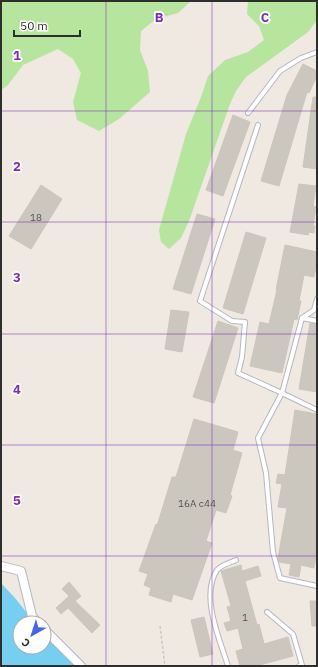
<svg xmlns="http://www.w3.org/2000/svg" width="318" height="667" font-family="'IBM Plex Sans',sans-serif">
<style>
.green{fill:#b6e59e}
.water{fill:#75cff0}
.building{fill:#cbc7bf;stroke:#cbc5ba}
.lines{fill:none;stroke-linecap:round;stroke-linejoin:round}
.service-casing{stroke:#b4b7c1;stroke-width:6}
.minor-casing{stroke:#b4b7c1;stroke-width:10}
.path{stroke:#c9c9c9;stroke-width:1.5;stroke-dasharray:3 2;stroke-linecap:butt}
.service{stroke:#fff;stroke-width:4}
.minor{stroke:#fff;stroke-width:8}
.grid{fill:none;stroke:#7b2cbf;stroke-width:1;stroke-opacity:0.55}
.labels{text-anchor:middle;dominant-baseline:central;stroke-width:3.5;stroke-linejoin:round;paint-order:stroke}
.number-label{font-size:10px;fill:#555452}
.grid-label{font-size:13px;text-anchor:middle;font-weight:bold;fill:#7b2cbf;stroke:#fff;stroke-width:3.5;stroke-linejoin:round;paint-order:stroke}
</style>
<rect width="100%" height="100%" fill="#efe9e1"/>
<g class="green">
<polygon points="1,1 191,1 178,13 156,19 141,31 140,50 148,71 150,92 119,119 99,131 77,120 73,102 81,73 73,59 58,49 23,65 8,85 1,90"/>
<polygon points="248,1 317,1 317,20 308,32 246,77 236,91 230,104 189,221 181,238 169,249 161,242 159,230 186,134 201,97 208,76 225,60 248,52 264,40 259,26 247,14"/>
</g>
<polygon class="water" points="1,583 15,598 35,623 20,623 20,647 44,647 44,633 76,666 1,666"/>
<g class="building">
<polygon points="303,64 317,71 317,76 309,93 307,92 279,186 261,181 287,95"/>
<polygon points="313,97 317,97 317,169 303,167"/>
<polygon points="233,115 250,122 223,196 206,190"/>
<polygon points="299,184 316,186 313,206 316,207 313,226 315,226 314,233 309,232 308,235 290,232"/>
<polygon points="41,185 62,199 31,249 9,236"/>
<polygon points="197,214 215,219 191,294 173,289"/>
<polygon points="246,232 266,238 243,314 223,308"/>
<polygon points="285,245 317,252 317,262 314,277 304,275 299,301 301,301 297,320 294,319 282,373 250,366 260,322 269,324 277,290 276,290"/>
<polygon points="171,310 189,312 182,352 165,349"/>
<polygon points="218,321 238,328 214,403 193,397"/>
<polygon points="310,323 317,324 317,392 299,389"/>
<polygon points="295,410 317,414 317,551 314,568 301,565 299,577 289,575 291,564 279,562 278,558 287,508 278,507 282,484 276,483 278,474 285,475"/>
<polygon points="194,419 238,432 233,450 242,453 230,495 232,496 226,513 216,510 206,541 212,543 192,600 173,594 171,602 149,595 151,588 144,585 148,574 139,571 156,524 157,526 172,477 176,477"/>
<polygon points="241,565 242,571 258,566 261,576 245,581 257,625 259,624 264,644 288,637 293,656 256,666 240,666 236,651 243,649 238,628 227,631 224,623 231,621 227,607 231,606 221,571"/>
<polygon points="69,582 81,596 75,601 100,625 92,633 68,608 61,614 56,608 69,596 62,589"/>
<polygon points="310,601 317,601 317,626 312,626"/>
<polygon points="204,617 213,654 200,657 191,620"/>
</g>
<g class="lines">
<g class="service-casing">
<g id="service">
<polyline points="248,113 280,71 301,58 317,52"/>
<polyline points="258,125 200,301 232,321 245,322 242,357 238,373 282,393 258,438 266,473 273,552 280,578 317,586"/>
<polyline points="302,318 314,310 317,299"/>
<polyline points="317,321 302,318 282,393 317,410"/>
<polyline points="267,612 293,634 302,665 299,666"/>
<path d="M228,666C220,640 200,596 217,570C221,565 230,563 236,560"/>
</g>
</g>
<g class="minor-casing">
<g id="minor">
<polyline points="1,566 21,571 32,616 38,623"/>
<polyline points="44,629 81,666"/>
</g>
</g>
<polyline class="path" points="160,626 165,666"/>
<use href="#service" class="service"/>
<use href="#minor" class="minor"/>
</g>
<path class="grid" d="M106,1V666M212,1V666M1,111H317M1,222H317M1,334H317M1,445H317M1,556H317"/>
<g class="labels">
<g class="number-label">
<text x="36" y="217">18</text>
<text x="197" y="503">16А с44</text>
<text x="245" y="617">1</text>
</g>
</g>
<g class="grid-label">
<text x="159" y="22">B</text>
<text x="265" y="22">C</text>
<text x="17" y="60">1</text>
<text x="17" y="171">2</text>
<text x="17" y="282">3</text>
<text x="17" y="394">4</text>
<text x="17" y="505">5</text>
</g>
<rect width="318" height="667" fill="none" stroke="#2e2e2e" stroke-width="4"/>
<g transform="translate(32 635) rotate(219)"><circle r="19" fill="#ffffff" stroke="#ababab"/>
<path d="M0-3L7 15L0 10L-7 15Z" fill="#4264fb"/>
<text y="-6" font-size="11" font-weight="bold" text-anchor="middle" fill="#2e2e2e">С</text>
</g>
<path d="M14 30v6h66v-6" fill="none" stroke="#2e2e2e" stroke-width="2"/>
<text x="20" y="30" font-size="12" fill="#2e2e2e" stroke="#ffffff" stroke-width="3" paint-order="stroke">50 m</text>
</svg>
